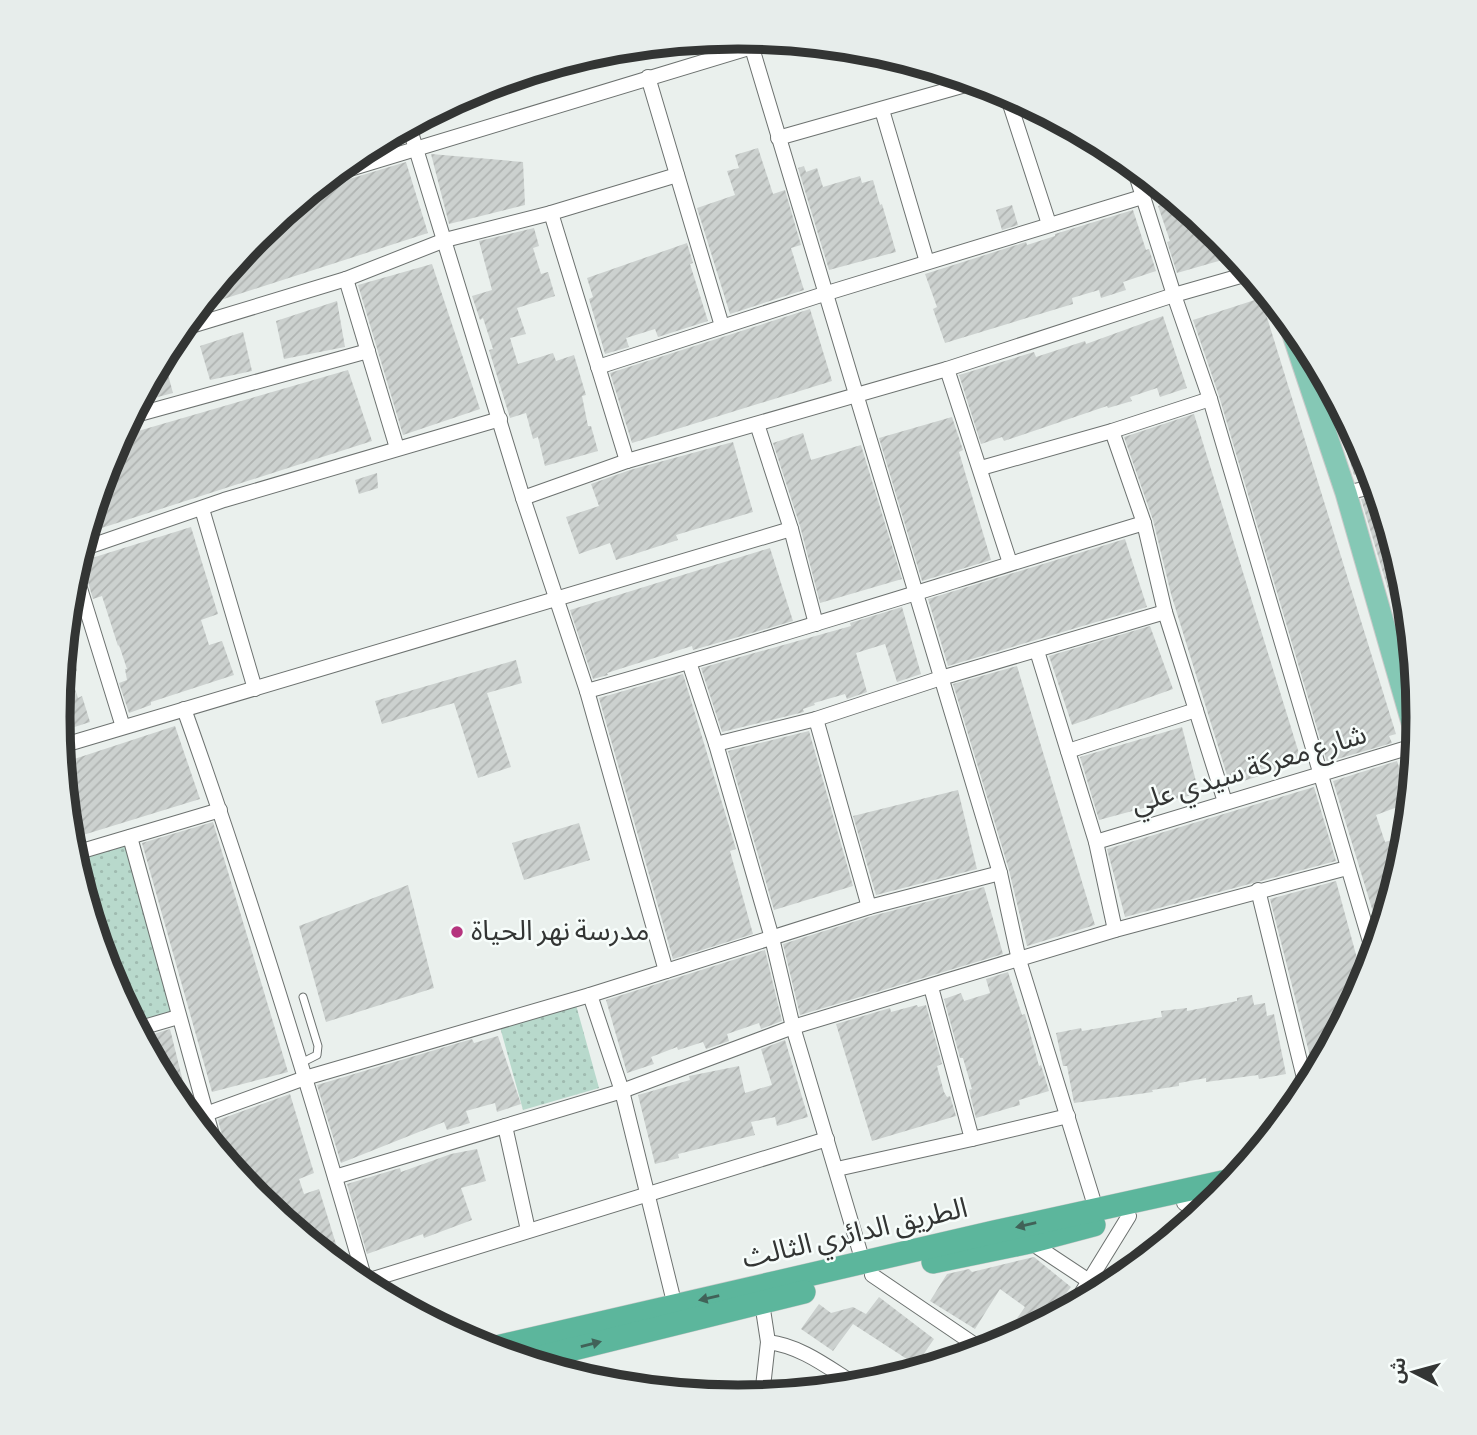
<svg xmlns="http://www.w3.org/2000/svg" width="1477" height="1435" font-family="'Alegreya Sans','Noto Sans Arabic',sans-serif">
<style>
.grass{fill:url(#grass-dots)}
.building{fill:url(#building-hatch)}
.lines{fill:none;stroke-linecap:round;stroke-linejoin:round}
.service-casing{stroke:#6d7270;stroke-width:9}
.minor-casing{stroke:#6d7270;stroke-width:16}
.primary-casing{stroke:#cacaca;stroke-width:23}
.trunk-casing{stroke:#cacaca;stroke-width:24}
.service{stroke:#fff;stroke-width:7}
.minor{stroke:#fff;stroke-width:14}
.primary{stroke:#85c8b5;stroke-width:21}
.trunk{stroke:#5cb69c;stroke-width:23}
.oneway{fill:#416258}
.poi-dot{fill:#b5347e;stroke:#f7fdfb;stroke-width:2.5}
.labels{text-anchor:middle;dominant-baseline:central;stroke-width:5;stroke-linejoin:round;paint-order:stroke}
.street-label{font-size:28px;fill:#333534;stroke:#f7fdfb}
.poi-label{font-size:28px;fill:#333534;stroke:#f7fdfb;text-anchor:start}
.rim{fill:none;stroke:#333534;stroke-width:9}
</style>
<defs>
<pattern id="grass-dots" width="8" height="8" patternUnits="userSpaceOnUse" patternTransform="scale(1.75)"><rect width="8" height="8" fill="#b8d9cc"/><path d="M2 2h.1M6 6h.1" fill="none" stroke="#9fbbb0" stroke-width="1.8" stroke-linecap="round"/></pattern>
<pattern id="building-hatch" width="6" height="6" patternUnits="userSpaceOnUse" patternTransform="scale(1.75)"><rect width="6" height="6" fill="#ccd1cf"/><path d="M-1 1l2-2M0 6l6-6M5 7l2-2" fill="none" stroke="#b0b4b2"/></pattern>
</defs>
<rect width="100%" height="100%" fill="#eaf0ed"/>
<g class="grass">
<polygon points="130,837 178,1017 137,1029 109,978 72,854"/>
<polygon points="576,1005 599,1088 523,1110 500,1027"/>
</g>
<g class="building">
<polygon points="758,148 773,194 785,190 801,245 791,248 804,290 730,314 697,208 735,195 727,171 739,168 735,155"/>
<polygon points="431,154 523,162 525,205 449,224"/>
<polygon points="406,162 428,233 199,307 257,236 326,180 336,183"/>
<polygon points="804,166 806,172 817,168 823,187 860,176 862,183 873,180 880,205 882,204 896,252 829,270 798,168"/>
<polygon points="1175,200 1220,236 1236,256 1177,273 1167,242 1170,241 1158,206"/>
<polygon points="1012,205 1018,225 1002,230 996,210"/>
<polygon points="1133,210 1146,250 1149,249 1156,271 1123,282 1126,290 1101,298 1099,290 1072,298 1073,304 945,343 933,309 937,307 925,274 1026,242 1027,245 1055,236 1055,234"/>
<polygon points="534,228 539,246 533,248 541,274 548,272 555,296 517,308 526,334 510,338 518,364 553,353 556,361 574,355 586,395 582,396 588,426 591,426 598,451 545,466 538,437 533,439 526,413 510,418 489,350 493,349 483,318 480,320 472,296 492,290 479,241"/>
<polygon points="687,243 693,263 690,264 708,321 658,337 655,329 626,338 629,347 605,354 589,299 593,297 587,278"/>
<polygon points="432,264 480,409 403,435 358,285"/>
<polygon points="1261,298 1396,734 1389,736 1392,743 1327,762 1219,396 1193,320"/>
<polygon points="337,301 345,347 284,359 276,321"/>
<polygon points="810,309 832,381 632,443 610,373"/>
<polygon points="1163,316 1187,388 1160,397 1157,388 1130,397 1132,401 1108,408 1107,406 1004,441 1002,437 981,444 959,375 1034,352 1036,357 1085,341 1086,344"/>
<polygon points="243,332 252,371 210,380 200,346"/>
<polygon points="163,356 173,393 139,402"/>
<polygon points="348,370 372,441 86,533 110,457 121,436"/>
<polygon points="1336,399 1368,457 1371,470 1354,475 1331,401"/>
<polygon points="1194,414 1302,763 1230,785 1171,594 1153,520 1124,437"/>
<polygon points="952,417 963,450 959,452 991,560 922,581 879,438"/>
<polygon points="803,433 811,460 861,445 902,579 820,603 800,526 773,443"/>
<polygon points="733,442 753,512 676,535 678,540 616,560 610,543 579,554 566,517 599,506 591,484 630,470"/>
<polygon points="377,473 378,488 359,494 355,480"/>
<polygon points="1379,495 1406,585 1413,655 1408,656 1361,499"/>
<polygon points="191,527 218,614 201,620 209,645 222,641 234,675 151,702 151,705 129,713 119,683 127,680 125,669 127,669 119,645 118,646 102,596 93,599 84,569 79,562"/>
<polygon points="1125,539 1147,607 948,666 928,599"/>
<polygon points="770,548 793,621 693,650 692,646 607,673 608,675 593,679 570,610"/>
<polygon points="902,607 921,674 897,682 885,644 856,653 867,692 847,699 845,694 814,703 815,705 803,709 804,712 722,732 701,668 851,626 850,623"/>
<polygon points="1150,626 1173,689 1072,725 1049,656"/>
<polygon points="66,633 77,671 70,673 78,698 82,696 90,722 59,732 58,717"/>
<polygon points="516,660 522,683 487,693 511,767 478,778 454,703 382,724 375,701"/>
<polygon points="1017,666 1095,925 1027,946 1009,870 953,684"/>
<polygon points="683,674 736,849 730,851 753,934 673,959 599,698"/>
<polygon points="175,726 200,799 70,839 62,763"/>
<polygon points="1182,727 1199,793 1099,820 1080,757"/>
<polygon points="809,731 853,886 774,910 728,751"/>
<polygon points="1397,761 1411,802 1376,815 1385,842 1408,835 1406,851 1380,935 1333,781"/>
<polygon points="1314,787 1336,861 1125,917 1107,849"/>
<polygon points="958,790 977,869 876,895 853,816"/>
<polygon points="213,822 288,1072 212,1092 142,843"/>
<polygon points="579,823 590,860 524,880 512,843"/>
<polygon points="1336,881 1364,984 1315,1076 1270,899"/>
<polygon points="408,885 434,988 326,1022 299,926"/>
<polygon points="984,887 1003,954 800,1015 783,944 872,916"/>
<polygon points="765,950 782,1021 761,1029 759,1023 727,1034 729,1041 706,1049 703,1042 678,1050 677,1047 651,1057 654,1064 627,1073 606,1000"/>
<polygon points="1008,972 1022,1015 1025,1014 1039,1066 1041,1065 1049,1091 1019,1100 1020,1105 976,1118 969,1090 972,1089 963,1058 960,1058 944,999 961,993 964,1001 990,993 986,979"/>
<polygon points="1252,995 1254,1005 1265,1003 1267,1016 1274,1014 1286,1074 1259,1079 1258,1075 1206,1082 1206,1078 1179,1083 1179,1086 1152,1090 1153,1092 1074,1103 1067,1066 1063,1066 1056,1033 1081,1028 1082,1031 1162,1017 1161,1011 1187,1008 1187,1011 1237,1001 1237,998"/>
<polygon points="917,1005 918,1007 926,1005 942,1064 937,1066 944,1092 947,1097 950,1096 956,1116 872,1141 836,1024 890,1008 891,1012"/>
<polygon points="170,1029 190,1110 186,1112 172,1095 141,1038"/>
<polygon points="498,1036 521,1104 497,1112 495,1103 466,1111 470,1123 447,1130 444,1122 341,1163 317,1085 472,1039 474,1043"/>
<polygon points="785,1040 808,1117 777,1126 775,1117 751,1122 755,1135 678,1154 679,1158 655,1164 638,1095 690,1080 689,1076 739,1066 745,1093 772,1085 761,1049"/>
<polygon points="290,1094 314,1173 299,1179 304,1194 319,1189 344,1270 257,1199 230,1165 218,1120"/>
<polygon points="477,1149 486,1181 461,1188 472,1220 424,1238 423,1234 367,1254 347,1184 400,1168 401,1172 451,1154"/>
<polygon points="1034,1257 1071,1287 1044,1322 999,1347 996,1348 1025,1307 1000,1289 975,1329 930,1301 947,1274 969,1269 972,1272"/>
<polygon points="879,1297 934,1339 916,1365 853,1324 833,1351 801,1329 819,1304 831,1313 853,1307 866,1314"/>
</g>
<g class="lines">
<g class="service-casing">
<polyline id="service" points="301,1063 317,1055 318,1046 303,997"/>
</g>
<g class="minor-casing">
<g id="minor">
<polyline points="749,38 1000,873 1019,960 1096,1209"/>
<polyline points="648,77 722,326"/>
<polyline points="1006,92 1049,224"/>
<polyline points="882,110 927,262"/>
<polyline points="409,126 523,498 587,691 666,971"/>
<polyline points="778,138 976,82"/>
<polyline points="1133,165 1174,295 1210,399 1374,955"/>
<polyline points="333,174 775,40"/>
<polyline points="551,213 627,461"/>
<polyline points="346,279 397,448"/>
<polyline points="181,329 346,279 445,240 551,213 677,175"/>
<polyline points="598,367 824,294 1142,197"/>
<polyline points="947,369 1010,563"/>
<polyline points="132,416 368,351"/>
<polyline points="757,424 791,529 816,624"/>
<polyline points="1112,431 1144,523 1165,612 1225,802"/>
<polyline points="981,468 1112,431 1210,399"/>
<polyline points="1346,493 1376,486"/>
<polyline points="523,498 627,461 947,369 1174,295 1251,273"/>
<polyline points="202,509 255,689"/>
<polyline points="82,549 224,500 500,419"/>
<polyline points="75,572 123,727"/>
<polyline points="1037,651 1096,842 1115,930"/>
<polyline points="689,662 716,744 772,938 793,1027 863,1262"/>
<path d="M587,691C774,639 958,579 1144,523"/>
<path d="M184,709C252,899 311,1093 367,1287"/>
<polyline points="816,719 869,907"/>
<polyline points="716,744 816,719 941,678 1165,612"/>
<polyline points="61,746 791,529"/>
<polyline points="1068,751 1196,710"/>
<polyline points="130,837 216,1149"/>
<polyline points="1096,842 1417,745"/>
<polyline points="72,854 220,810"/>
<polyline points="1258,890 1307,1090"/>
<polyline points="590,995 622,1091 675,1306"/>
<polyline points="137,1029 178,1017"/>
<polyline points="192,1119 305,1078 590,995 869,907 1000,873"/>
<polyline points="505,1126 528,1230"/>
<polyline points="972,1139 1068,1116"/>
<polyline points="837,1169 972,1139 931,987"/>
<polyline points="335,1177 622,1091 793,1027 1115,930 1347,868"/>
<polyline points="1184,1203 1201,1215"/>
<polyline points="1030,1242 1104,1291"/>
<polyline points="872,1275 984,1351"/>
<polyline points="360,1283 827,1139"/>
<polyline points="762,1303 768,1342 762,1396"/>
<polyline points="1073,1307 1129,1216"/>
<path d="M768,1342C802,1346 830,1369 858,1386"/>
</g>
</g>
<g class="primary-casing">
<polyline id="primary" points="1288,320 1346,493 1417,740"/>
</g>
<g class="trunk-casing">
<g id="trunk">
<polyline points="933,1262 1030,1242 1094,1225"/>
<polyline points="488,1349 994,1232 1236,1179"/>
<polyline points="525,1361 804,1292"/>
</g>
</g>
<use href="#service" class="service"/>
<use href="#minor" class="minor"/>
<use href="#primary" class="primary"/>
<use href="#trunk" class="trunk"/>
</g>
<defs><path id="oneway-solid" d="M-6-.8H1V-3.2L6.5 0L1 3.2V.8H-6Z" transform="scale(1.75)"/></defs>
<g class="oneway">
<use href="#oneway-solid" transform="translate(1026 1225) rotate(167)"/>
<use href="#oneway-solid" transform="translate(709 1298) rotate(167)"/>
<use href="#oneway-solid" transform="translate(591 1344) rotate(-14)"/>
</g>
<circle class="poi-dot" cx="457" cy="932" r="7"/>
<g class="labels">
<g class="street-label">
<text transform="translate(1249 770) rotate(-17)">شارع معركة سيدي علي</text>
<text transform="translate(855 1234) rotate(-13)">الطريق الدائري الثالث</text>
</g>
<g class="poi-label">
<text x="471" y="932">مدرسة نهر الحياة</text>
</g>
</g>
<path d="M0 0H1477V1435H0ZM70 717a668 668 0 1 1 1336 0a668 668 0 1 1-1336 0Z" fill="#e7edeb" fill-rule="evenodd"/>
<path class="rim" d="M70 717a668 668 0 1 1 1336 0a668 668 0 1 1-1336 0Z"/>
<g transform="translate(1414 1372) rotate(276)" stroke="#f7fdfb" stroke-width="5" paint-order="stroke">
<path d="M0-5L12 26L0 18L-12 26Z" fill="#333534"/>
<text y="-10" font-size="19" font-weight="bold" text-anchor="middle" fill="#333534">ش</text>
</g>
</svg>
